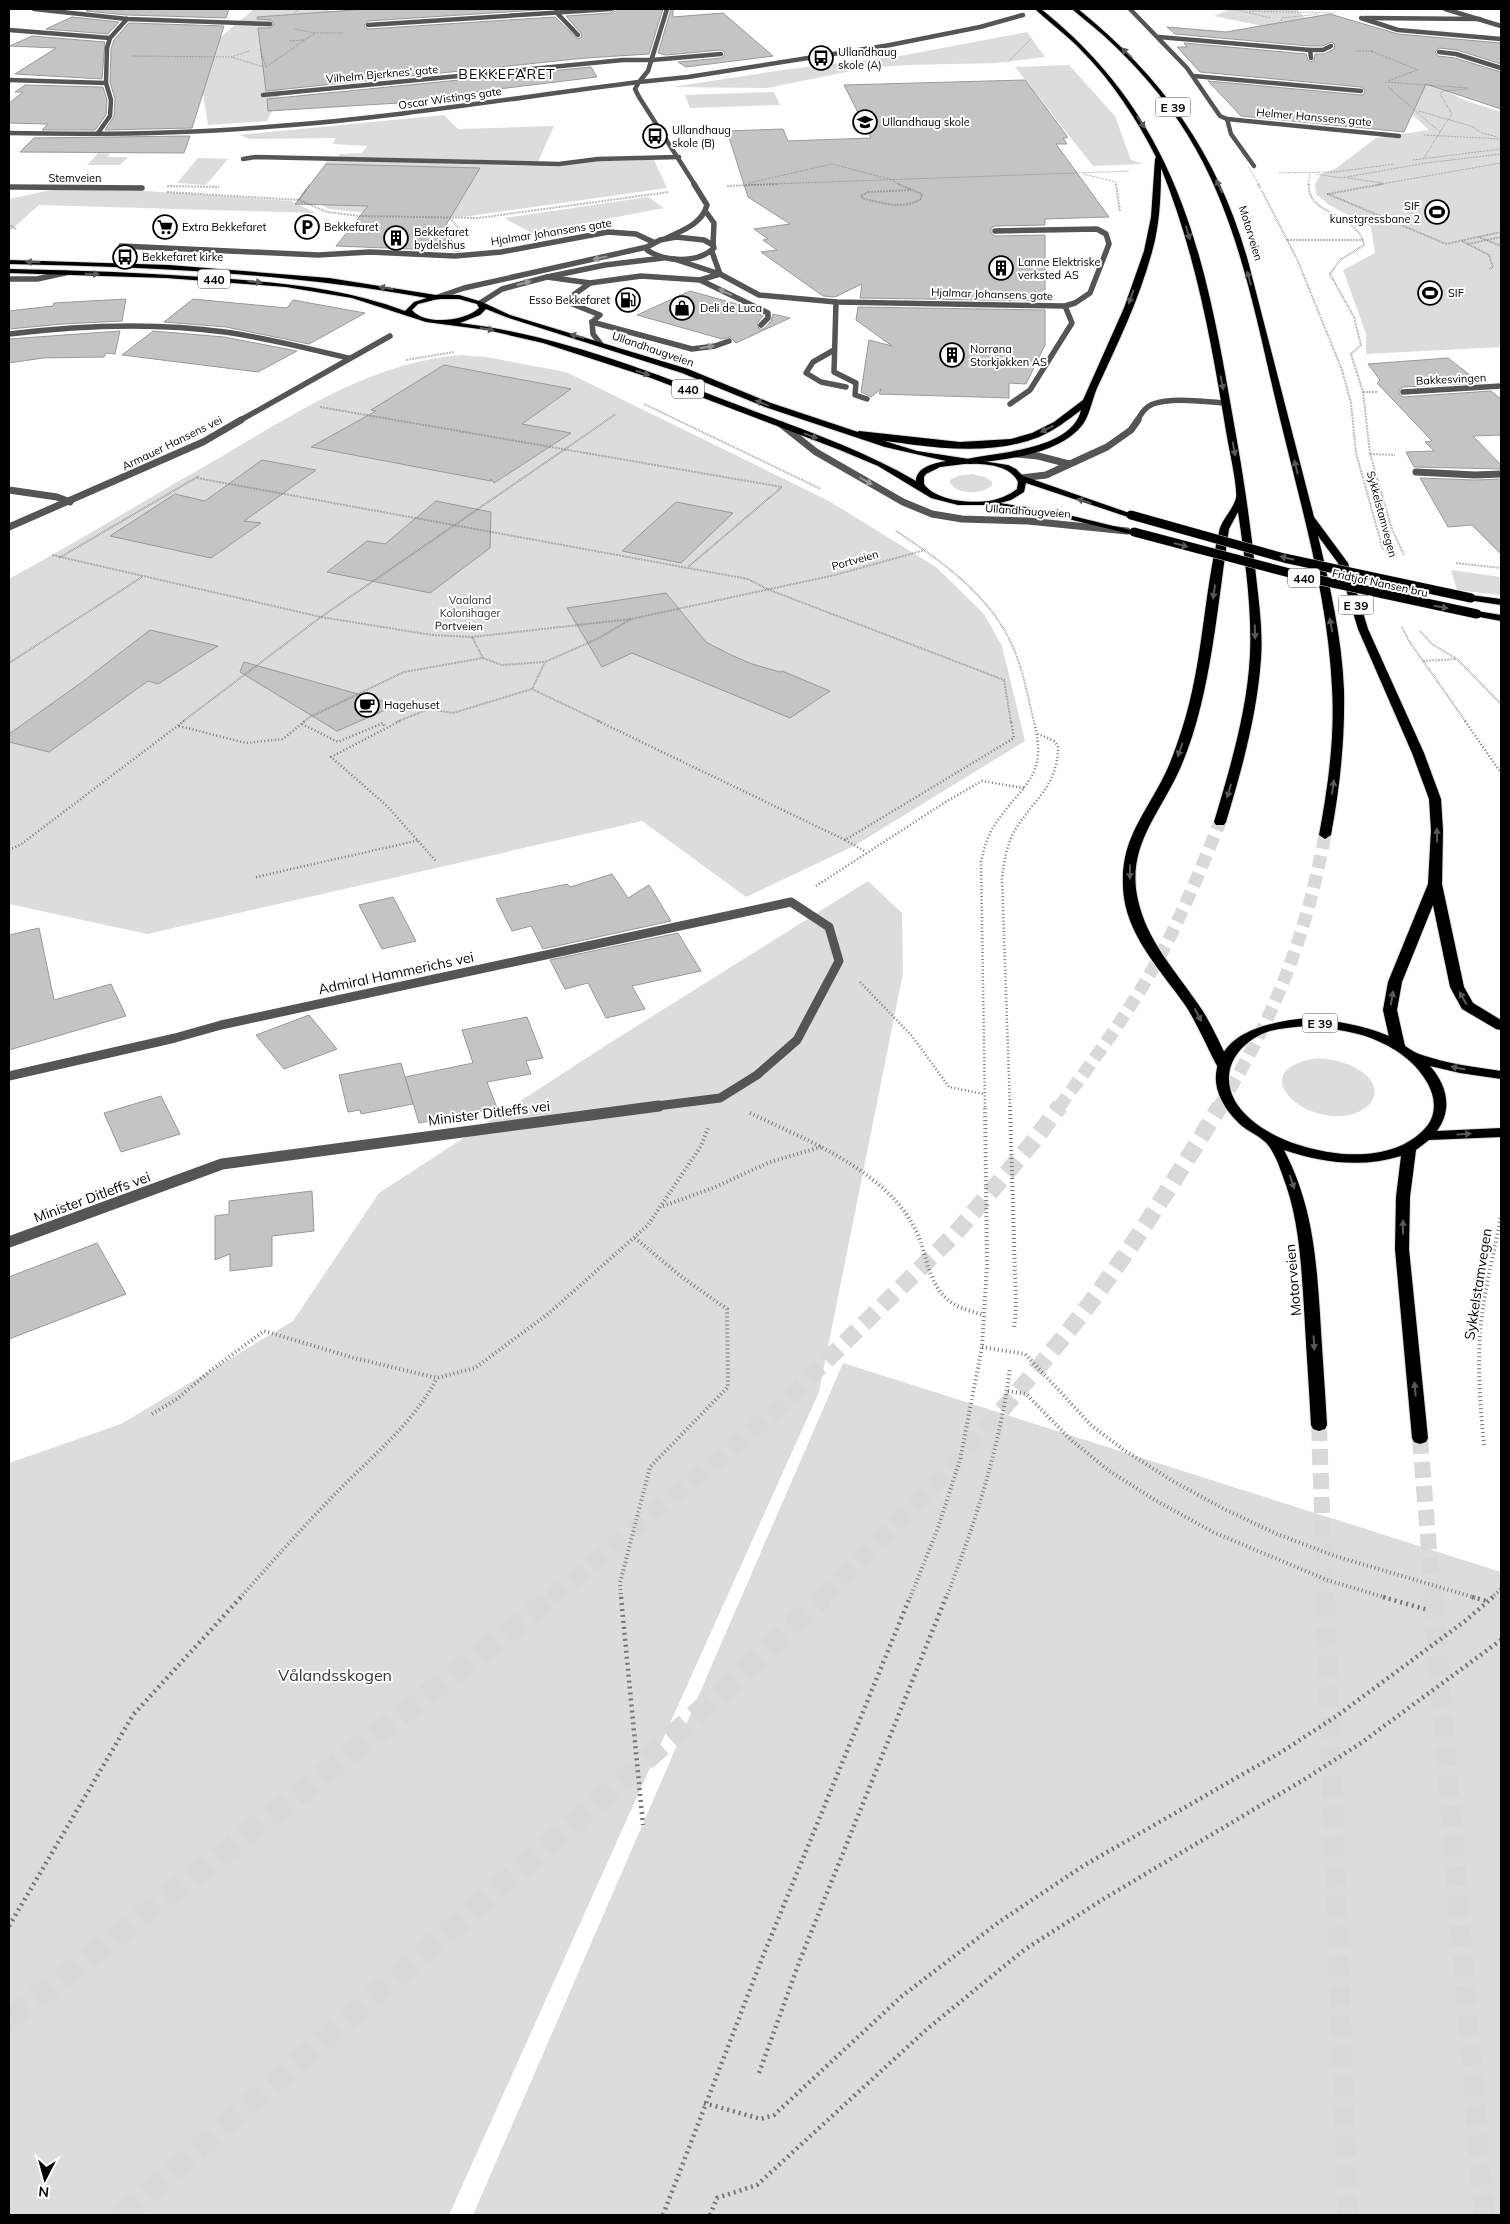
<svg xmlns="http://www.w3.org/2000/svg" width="1510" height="2224" font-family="Mulish,sans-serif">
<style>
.green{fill:#dcdcdc}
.building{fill:#c4c4c4;stroke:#999}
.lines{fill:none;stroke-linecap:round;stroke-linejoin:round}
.trunk-tunnel-far1{stroke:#d9d9d9;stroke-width:16;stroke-dasharray:16 8;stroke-linecap:butt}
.trunk-tunnel{stroke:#d9d9d9;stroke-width:20;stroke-dasharray:20 10;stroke-linecap:butt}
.motorway-tunnel-far2{stroke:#d9d9d9;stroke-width:13;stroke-dasharray:13 7;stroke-linecap:butt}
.motorway-tunnel-far1{stroke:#d9d9d9;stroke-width:17;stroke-dasharray:17 9;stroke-linecap:butt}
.motorway-tunnel{stroke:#d9d9d9;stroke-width:22;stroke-dasharray:22 11;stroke-linecap:butt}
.primary-casing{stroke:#dbdbdb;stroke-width:2}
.trunk-casing{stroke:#dbdbdb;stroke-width:2}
.motorway-casing{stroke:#dbdbdb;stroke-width:2}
.path-far4{stroke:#777;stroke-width:1;stroke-dasharray:0.5 1;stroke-linecap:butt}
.path-far3{stroke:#777;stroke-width:2;stroke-dasharray:0.5 1;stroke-linecap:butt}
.path-far2{stroke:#777;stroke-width:2.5;stroke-dasharray:1 2.5;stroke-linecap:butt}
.path-far1{stroke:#777;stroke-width:4;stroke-dasharray:1 3;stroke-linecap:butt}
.path{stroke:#777;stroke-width:4.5;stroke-dasharray:2 4;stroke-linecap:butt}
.service-far2{stroke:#555;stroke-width:4.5}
.service-far1{stroke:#555;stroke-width:5.5}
.service{stroke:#555;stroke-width:7}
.minor-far4{stroke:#555;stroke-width:4.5}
.minor-far3{stroke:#555;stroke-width:5.5}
.minor-far2{stroke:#555;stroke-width:7}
.minor-far1{stroke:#555;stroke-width:9}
.minor{stroke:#555;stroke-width:11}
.tertiary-far1{stroke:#555;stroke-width:4.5}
.tertiary{stroke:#555;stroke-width:5.5}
.primary{fill:#000;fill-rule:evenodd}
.trunk{fill:#000;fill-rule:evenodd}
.motorway{fill:#000;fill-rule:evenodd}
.primary-bridge-casing{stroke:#dbdbdb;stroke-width:10;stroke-linecap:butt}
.path-bridge-far1{stroke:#777;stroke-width:1;stroke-dasharray:0.5 1;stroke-linecap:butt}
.path-bridge{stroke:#777;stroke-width:2;stroke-dasharray:0.5 1;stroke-linecap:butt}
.primary-bridge{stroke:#000;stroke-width:9}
.oneway{fill:#595959}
.oneway2{fill:#999}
.labels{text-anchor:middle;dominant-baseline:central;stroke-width:4;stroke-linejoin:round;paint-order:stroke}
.far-poi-label{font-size:11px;fill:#000;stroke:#fff;text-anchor:start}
.far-street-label{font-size:11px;fill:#000;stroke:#fff}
.far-park-label{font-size:11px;fill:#333;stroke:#fff}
.shield{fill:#fff;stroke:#4c4c4c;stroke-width:1}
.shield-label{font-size:12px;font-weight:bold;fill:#000}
.far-quarter-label{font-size:14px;letter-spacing:1px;fill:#000;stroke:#fff}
.street-label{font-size:14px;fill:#000;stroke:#fff}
.near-park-label{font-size:16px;fill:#333;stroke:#fff}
</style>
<rect width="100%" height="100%" fill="#fff"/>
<g class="green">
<polygon points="254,9 330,9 307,41 267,121 208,125 197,57"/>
<polygon points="1231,9 1297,9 1305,18 1464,100 1501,112 1501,347 1366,354 1366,334 1343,270 1375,253 1371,227 1329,205 1316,194 1315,184 1321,174 1335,169 1376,138 1429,130 1330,40 1214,16"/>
<polygon points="1027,32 1045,57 996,63 907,65 866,68 767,88 672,87 790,69 900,56"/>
<polygon points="1069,65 1115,116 1131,160 1144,164 1093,166 1015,67"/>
<polygon points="774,92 780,105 690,108 685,95"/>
<polygon points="444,115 458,129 554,126 538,162 338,157 340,154 362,153 367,146 333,144 336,138 250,139 239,135"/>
<polygon points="98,153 110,154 108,157 128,157 120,165 87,165"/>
<polygon points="198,158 228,159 206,185 177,183"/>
<polygon points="327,160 526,166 599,161 654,160 667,188 462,217 379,214 329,209 306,197"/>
<polygon points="51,190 132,190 291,201 316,213 39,205 9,232 9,199"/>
<polygon points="648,197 664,208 532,233 504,218"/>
<path d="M461,355L486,357L566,372L829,501L936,567L984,614L1002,646L1025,741L854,846L746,897L642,821L147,934L9,904V579C80,540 149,498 219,458C294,414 372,362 461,355Z"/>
<path d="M972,474L985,477L992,482V485C982,495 958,495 950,483V480L958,476Z"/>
<polygon points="1451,570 1501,577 1501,595 1457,590"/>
<polygon points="868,881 902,913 903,973 819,1392 449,2215 9,2215 9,1463 121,1424 293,1321 379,1193 608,1044"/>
<path d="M1319,1058C1333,1060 1347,1062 1359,1070C1385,1086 1376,1109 1349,1115C1300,1125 1243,1068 1319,1058Z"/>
<polygon points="843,1363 1501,1572 1501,2215 473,2215"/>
</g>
<g class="building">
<polygon points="90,9 229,9 226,18 127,15 86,11"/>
<polygon points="367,9 553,9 368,21 364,26 368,29 555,17 578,39 582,37 581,33 566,16 611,13 615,9 663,9 649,54 586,58 266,91 258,28 271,28 274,24 271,20 257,19 257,17"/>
<polygon points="671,9 673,9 673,17 723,13 773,56 686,67 678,62 721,58 724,56 725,52 721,50 666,55 658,53"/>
<polygon points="1330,14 1398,34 1501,43 1501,64 1457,50 1439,48 1435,52 1438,56 1455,58 1501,72 1501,109 1426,84 1404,132 1241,116 1208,81 1361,95 1364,94 1365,90 1361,87 1200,72 1177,47 1187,47 1184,43 1306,54 1308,60 1311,62 1314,60 1315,54 1324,54 1334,49 1335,45 1332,42 1322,46 1310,46 1175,34 1167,27 1226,32"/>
<polygon points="72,17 119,22 108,34 46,29"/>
<polygon points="129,23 224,26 192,128 105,130 114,116 115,99 110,82 111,49 114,40"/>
<polygon points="32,36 105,42 102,79 15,74 56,48 10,46"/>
<polygon points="591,67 597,77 466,93 467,97 414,100 415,102 268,111 267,99"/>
<polygon points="1025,80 1067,136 1067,138 1063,138 1067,144 1056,144 1109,217 1045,219 1045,225 995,226 991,228 991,233 995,236 1045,235 1045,301 860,298 862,284 835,297 823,296 761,252 777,250 763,240 768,239 754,229 790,224 748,197 727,131 783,129 788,141 871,138 844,85"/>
<polygon points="25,85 103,87 107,100 106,115 95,130 42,130 48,124 9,123 9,103 23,92 15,92"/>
<polygon points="190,136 184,153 20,152 34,138"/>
<polygon points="326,164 480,168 443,230 460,251 336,246 368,206 295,204"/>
<polygon points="690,291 740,305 763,316 757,323 759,329 764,329 771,321 773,314 790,318 736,343 730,337 722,339 637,315"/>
<polygon points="126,299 122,321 63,324 9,329 9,311 53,306 54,303"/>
<polygon points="193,299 287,308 293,300 365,313 309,344 226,327 164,322"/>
<polygon points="858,307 1045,310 1045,345 1026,384 1009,383 1009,398 879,394 881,389 871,397 861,392 869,340 892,346 856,320"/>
<polygon points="120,331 115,354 106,353 104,357 43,358 9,363 9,339"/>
<polygon points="153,331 224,337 297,351 258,372 122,355"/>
<polygon points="1448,358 1480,383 1403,387 1399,390 1399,394 1403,397 1491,391 1501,399 1501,435 1473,436 1501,465 1501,469 1414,467 1406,452 1434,451 1425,442 1432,441 1377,383 1380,380 1368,364"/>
<polygon points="444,365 571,389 522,424 571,433 494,483 491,479 491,481 311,447 376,411 371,410"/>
<polygon points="262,460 316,470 244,521 261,523 211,558 110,536 175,494 205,501"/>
<polygon points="1420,478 1475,480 1501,479 1501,554 1472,525 1448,527"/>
<polygon points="436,501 491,512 490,548 430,593 327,572 367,541 385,544"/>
<polygon points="676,502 733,513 681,563 622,551"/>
<polygon points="666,593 706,642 731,655 752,664 780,672 782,671 830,691 790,718 632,653 602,667 567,608"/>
<polygon points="150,630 218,646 158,684 148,681 49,752 9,742 9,734 85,680"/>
<polygon points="244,662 397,705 337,731 240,672"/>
<polygon points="612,874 628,898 649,885 671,921 543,949 531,926 512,931 496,899 567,884 570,887"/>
<polygon points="393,897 416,941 382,949 359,905"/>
<polygon points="39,928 54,1000 111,984 126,1016 9,1050 9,935"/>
<polygon points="678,933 701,971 632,986 645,1009 606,1018 588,983 565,989 550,960"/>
<polygon points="309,1015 337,1049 284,1069 256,1035"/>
<polygon points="527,1017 543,1058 526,1061 531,1074 487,1082 497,1108 419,1123 405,1077 473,1063 462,1030"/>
<polygon points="401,1063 413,1104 361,1114 360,1110 348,1112 339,1075"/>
<polygon points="161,1096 180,1134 121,1152 104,1113"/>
<polygon points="312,1191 314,1231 272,1236 272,1266 230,1271 230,1254 215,1260 215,1216 229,1214 229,1201"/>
<polygon points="97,1243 126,1294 9,1339 9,1277"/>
</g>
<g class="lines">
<g class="trunk-tunnel-far1">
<polyline points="1319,1425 1325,1598"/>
<polyline points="1420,1438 1433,1598"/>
</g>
<g class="trunk-tunnel">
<polyline points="1325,1597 1348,2215"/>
<polyline points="1433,1597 1484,2215"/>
</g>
<g class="motorway-tunnel-far2">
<path d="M1059,1107C1102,1049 1146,989 1176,924C1192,891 1206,856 1220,822"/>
<path d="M1219,1107C1275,1016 1305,940 1325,835"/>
</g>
<g class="motorway-tunnel-far1">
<polyline points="551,1598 769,1417 955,1234 1032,1143 1060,1106"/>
<path d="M822,1598C906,1515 987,1431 1061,1340C1121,1267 1171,1186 1220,1106"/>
</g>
<g class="motorway-tunnel">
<polyline points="9,2019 553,1597"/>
<polyline points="122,2215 625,1778 717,1696 824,1597"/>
</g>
<g class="primary-casing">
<g id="primary">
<path d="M9,260L169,265L329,278L436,295H459L482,302L510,315L688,369L771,403L891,443L917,451L1008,465L1016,469L1023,476L1135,515L1128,517L1026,483L1024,492L1011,500L1000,503L1056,512L1138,532L1134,535L1056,516L993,507L989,505H958L931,498L878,466L840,450L651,378L543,343L487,330L426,322L352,298L286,287L166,278L9,273V269C79,270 149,273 218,278C282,283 345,288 405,311L414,302L427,298C289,273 149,267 9,264ZM438,299H459L477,304L479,308C466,321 425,326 412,310L418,304ZM486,309L506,317L682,373L765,407L885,447L946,461C935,463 916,467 916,481C863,450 804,430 746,408C653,373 559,335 460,323L480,315ZM964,464C981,463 1010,464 1018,482L1017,489C1013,492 1008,495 1003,497C983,506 937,503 924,484V477L926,474L940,467Z"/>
<polygon points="1471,595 1501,599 1501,605 1468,600 1468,596"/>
<polygon points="1477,611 1501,615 1501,621 1474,616 1474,612"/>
</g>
</g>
<g class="trunk-casing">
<path id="trunk" d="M1307,1018C1335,1021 1364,1025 1389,1036C1400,1041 1411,1052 1422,1055C1448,1064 1475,1067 1501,1071V1079L1460,1073L1430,1066C1447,1085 1453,1109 1437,1131L1501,1128V1137L1429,1140L1416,1150L1410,1197L1409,1249L1428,1438L1426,1442L1420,1444L1414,1442L1412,1438L1395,1249L1396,1197L1401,1156C1362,1168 1322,1163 1284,1150C1312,1204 1316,1254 1320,1314C1322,1351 1325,1388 1327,1425L1325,1429L1319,1431L1313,1429L1311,1425C1309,1386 1306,1347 1304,1308C1301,1262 1299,1217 1282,1174C1279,1165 1272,1147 1264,1141C1258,1135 1249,1132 1242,1126C1228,1114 1214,1094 1216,1074C1221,1030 1271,1022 1307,1018ZM1307,1026C1332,1029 1358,1031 1380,1042C1400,1051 1417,1064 1428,1084C1435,1097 1437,1113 1427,1126C1397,1162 1339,1158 1299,1145C1276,1138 1248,1123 1235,1101C1218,1070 1239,1041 1270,1031C1282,1028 1295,1027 1307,1026Z"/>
</g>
<g class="motorway-casing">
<g id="motorway">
<path d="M1035,9H1041C1186,125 1207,269 1237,441C1245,486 1251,530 1256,576C1259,603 1263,631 1261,659C1257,715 1242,769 1226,822L1224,825H1216L1214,822C1230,768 1247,712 1250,655C1252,608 1245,559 1238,512L1229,529C1217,605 1211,703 1178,773C1158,816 1126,848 1138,900C1147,941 1175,970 1198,1004C1211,1022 1220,1044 1230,1064L1228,1067H1218L1216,1064C1206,1045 1197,1023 1185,1005C1162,972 1130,939 1124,898C1117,842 1143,819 1165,774C1172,760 1177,744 1182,729C1203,665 1203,597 1219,532C1221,520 1233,510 1236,498C1238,488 1229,449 1227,437C1212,345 1196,254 1161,168C1161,192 1160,217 1155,240C1143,291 1120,339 1098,386C1091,401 1090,419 1078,430C1051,456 1005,459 970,464L967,463V459C998,452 1072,450 1081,410C1068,420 1055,430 1039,437C983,459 917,445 859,437L854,434L859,431L960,442L1011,439L1032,433L1054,422L1083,400L1124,308L1144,251L1151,217L1155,159L1156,157C1136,118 1113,82 1081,50C1067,35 1050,23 1035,9Z"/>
<path d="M1072,9H1078C1163,78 1218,154 1248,261L1314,517L1348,563L1368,629L1424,753L1441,799L1443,830L1442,884L1464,987L1473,1003L1501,1020V1030L1496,1029L1462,1009L1450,987L1433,905L1402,982L1397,1010L1405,1046L1403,1049H1393L1391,1046L1383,1010L1388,982L1428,884L1431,830L1429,799L1412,753L1358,629L1338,563L1318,536C1330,586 1342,638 1344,690C1345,739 1340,787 1331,835L1325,839L1319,835C1328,787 1335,737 1332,688C1328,598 1302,510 1281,423C1257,326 1241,221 1187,134C1164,97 1135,64 1103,35C1093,26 1082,18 1072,9Z"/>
</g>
</g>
<g class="path-far4">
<polyline points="1233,9 1271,18"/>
<polyline points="1249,11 1335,13"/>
<polyline points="293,14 299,9"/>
<polyline points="1281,21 1282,18 1319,14"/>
<polyline points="295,29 315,33 343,33"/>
<polyline points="290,41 304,40"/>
<polyline points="260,49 266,67 315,33"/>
<polyline points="249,51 231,57 264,67"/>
<polyline points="1356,51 1373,51"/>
<polyline points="1371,51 1418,70"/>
<polyline points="132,56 231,57"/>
<polyline points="1007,63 1031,39"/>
<polyline points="1388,81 1417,70"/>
<polyline points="1385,82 1468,88"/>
<polyline points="1388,87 1440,132 1424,158"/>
<polyline points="1419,111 1471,126 1482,133 1498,137"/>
<polyline points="1440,132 1452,114 1440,94 1443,91 1468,89"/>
<polyline points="1424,135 1501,139"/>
<polyline points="1413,160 1501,149"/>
<polyline points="1279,173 1335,172 1394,164"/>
<polyline points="1083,174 1116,182 1116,185"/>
<polyline points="1316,174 1341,178 1426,163 1501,154"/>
<polyline points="1348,178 1382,183"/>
<polyline points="749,183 832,164 893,180 900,185"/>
<polyline points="745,185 1130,171"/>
<polyline points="1308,185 1310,173"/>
<polyline points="1376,185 1501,163"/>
</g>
<g class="path-far3">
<path d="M898,184L922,194L921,199C903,210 883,203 864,199L861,196L868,192L911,190"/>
<polyline points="1116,184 1120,212"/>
<path d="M1309,184C1306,216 1357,211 1364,245L1340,260L1330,274L1354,317L1361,345L1351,354L1363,392L1370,454L1392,529L1404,555"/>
<polyline points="1383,184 1328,194 1446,244 1501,232"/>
<polyline points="167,186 219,187"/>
<polyline points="727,186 778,184"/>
<polyline points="1262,191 1297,259 1342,370 1351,403 1356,453 1383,550"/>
<polyline points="167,192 299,200 327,212 360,216 478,218 669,192"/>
<polyline points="299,200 310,184"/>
<polyline points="451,219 459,229"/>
<polyline points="9,225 16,229"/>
<polyline points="1479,237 1501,246"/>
<polyline points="1287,240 1363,240"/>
<polyline points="1462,241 1489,255 1493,267 1489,269"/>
<polyline points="1468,244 1501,237"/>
<polyline points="406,360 454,352"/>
<polyline points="1363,392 1377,392"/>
<polyline points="644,404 821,489"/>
<polyline points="320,407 782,487 688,567"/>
<polyline points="1370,454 1395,455"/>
<polyline points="197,478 748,579 767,589 1004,680 1011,722"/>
<path d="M896,531C940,560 990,595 1012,645C1023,669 1028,697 1034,722"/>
<polyline points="52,555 321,617 432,635 472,637 631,619 835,575 925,550"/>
<polyline points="59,558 199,476"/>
<polyline points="1456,563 1501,568"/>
<polyline points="1402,627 1409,641 1466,722"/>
<polyline points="1420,631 1432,644 1457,659 1501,704"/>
<polyline points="472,637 483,658"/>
<polyline points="1423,661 1456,659"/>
<polyline points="9,663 142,577"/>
<polyline points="182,722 321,617 616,414"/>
<polyline points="303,722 310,717 404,672 483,658 502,665 544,662"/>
<polyline points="396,722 429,709 453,713 532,689"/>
<polyline points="601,722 532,689 545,662 599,638 631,619"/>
</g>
<g class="path-far2">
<polyline points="400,721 331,757 387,806 436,861"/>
<polyline points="598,721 845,840 1014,738 1011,721"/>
<polyline points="1465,721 1501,773"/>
<polyline points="302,724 338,742 383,723 385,727"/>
<polyline points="179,726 246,743 283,739 305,721"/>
<polyline points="845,840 866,852"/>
<polyline points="9,850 20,845 184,721"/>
<polyline points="256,877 420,840"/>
<polyline points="816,886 947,801 982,781 1024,788"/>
<polyline points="860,982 912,1036 949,1087 984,1094"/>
<path d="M985,1107L981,862C984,848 988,834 996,823C1024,782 1048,777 1034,721"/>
<path d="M1010,1107L1002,879C1004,861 1007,842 1017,827C1036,797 1058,785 1058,746L1054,741L1038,734"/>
</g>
<g class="path-far1">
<polyline points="1010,1106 1016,1308 1014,1329"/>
<path d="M750,1113C798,1136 849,1156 888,1193C902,1206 913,1222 920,1240C927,1260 930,1283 946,1298C956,1308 971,1311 984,1315"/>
<polyline points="663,1206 713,1188 770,1162 821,1147"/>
<polyline points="982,1347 1025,1354 1092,1426 1124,1450 1171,1480 1224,1509 1277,1534 1335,1556 1476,1598"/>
<polyline points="1008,1391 1026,1394 1070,1439 1108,1470 1155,1500 1213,1532 1327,1580 1387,1598"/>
<polyline points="152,1414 177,1399 210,1371 264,1331 354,1358 437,1378 475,1368 548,1314 648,1225 701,1146 708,1128"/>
<path d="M1484,1445C1480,1404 1477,1364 1481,1323C1485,1287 1494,1252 1501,1217"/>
<path d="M240,1598C271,1563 302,1528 335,1494C370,1458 414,1423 437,1378"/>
<polyline points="621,1598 620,1583 650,1467 728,1387 727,1309 683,1278 635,1238"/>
<polyline points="910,1598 938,1528 960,1460 982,1347 987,1266 985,1106"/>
<path d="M946,1598C975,1524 1000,1447 1010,1368"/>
<polyline points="1491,1598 1501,1589"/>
</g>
<g class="path">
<polyline points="621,1597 643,1825"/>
<polyline points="1383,1597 1428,1610"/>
<polyline points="1472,1597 1487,1601"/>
<polyline points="9,1926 133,1715 241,1597"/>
<polyline points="759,2073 800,1960 946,1597"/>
<polyline points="704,2103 761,2119 774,2115 902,1996 999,1922 1083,1866 1283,1751 1338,1715 1465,1621 1493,1597"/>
<polyline points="663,2215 763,1956 910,1597"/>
<polyline points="710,2215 717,2198 757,2185 927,2029 1024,1950 1105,1898 1305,1779 1361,1743 1501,1640"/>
</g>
<g class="service-far2">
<polyline points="556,12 578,35"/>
<polyline points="1361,18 1398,30 1501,39"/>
<polyline points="1365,18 1480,19"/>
<polyline points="890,45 980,27 1023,15"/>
<polyline points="1439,52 1456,54 1501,68"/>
<polyline points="1311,58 1310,50 1323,50 1331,46"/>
<polyline points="652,60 721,54"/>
<polyline points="243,159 255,157 559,164 598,159 679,157"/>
</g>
<g class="service-far1">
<polyline points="121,246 318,255 370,252 455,256 501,252 608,232 636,234 653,242"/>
<polyline points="547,277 590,283"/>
<polyline points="9,279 37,279 65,273"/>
<polyline points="700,280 768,313 768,318 761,325"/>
<polyline points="836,302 834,372 856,383 855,395 867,399"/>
<polyline points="592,322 600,315 565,301 590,283 641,276 700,280 720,274 759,295 836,302 1065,306 1075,303 1090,293 1109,244 1106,234 1097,229 995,231"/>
<polyline points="592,322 692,349 715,346 729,341"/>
<polyline points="592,322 593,334 600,343"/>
<polyline points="834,350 813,362 806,373 821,382 846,387"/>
<polyline points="1010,404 1030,390 1072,323 1065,306"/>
<path d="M1137,421C1141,414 1145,407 1153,404C1172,397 1206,402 1226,403"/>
</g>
<g class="service">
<polyline points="1016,454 1038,456 1069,464"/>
<polyline points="1021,478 1046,475 1107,447 1131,430 1138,420"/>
</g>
<g class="minor-far4">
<polyline points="34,9 127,19 270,24"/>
<polyline points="1130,9 1187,68 1220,116 1227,119 1231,134 1254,166"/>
<polyline points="1445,9 1501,26"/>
<polyline points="368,25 611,9"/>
<polyline points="9,30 110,38"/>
<polyline points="1159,37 1310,50"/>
<polyline points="1194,76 1361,91"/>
<polyline points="9,80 106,83"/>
<polyline points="263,95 623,60 652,60"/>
<polyline points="1227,119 1399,136"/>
<path d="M9,133C99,135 188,134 278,126C399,117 519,97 639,82L648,71L667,9"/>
<polyline points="98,133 110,116 111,100 106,83 107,48 110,38 127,19"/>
</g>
<g class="minor-far3">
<polyline points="9,187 142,188"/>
<polyline points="712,252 720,274"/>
<polyline points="674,259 720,274"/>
<path d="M9,334C81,325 153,322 225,332C267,338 307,348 348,358"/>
<polyline points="1403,392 1501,386"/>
<polyline points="239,421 390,336"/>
</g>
<g class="minor-far2">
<polyline points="782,425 816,452 903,502 932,514 962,519 1028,521 1127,531"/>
<polyline points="1416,472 1475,475 1501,474"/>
<polyline points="9,490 57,497 70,502"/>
<polyline points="9,527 203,442 241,420"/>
</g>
<polyline class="minor-far1" points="9,1076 175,1038 221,1025 791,902 829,927 839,961 797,1040 757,1075 720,1098 649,1107"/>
<polyline class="minor" points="9,1242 222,1164 659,1106"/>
<polyline class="tertiary-far1" points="695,185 639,97 635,89 639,82 688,77 890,45"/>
<g class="tertiary">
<polyline points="706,212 714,223 713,245"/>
<path d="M676,237L704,240L713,245L714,248C697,264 665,262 647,250V247L660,240Z"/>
<path d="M667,238C683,230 702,224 707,205L694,184"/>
<polyline points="438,297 464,288 647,247"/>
<polyline points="480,303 502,289 547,277 605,265 663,258"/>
</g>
<use href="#primary" class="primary"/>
<use href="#trunk" class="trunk"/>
<use href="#motorway" class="motorway"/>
<g class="primary-bridge-casing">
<g id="primary-bridge">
<polyline points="1131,515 1284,558 1471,598"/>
<polyline points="1134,532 1305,577 1477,614"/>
</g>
</g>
<polyline class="path-bridge-far1" points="1248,166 1259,185"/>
<polyline class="path-bridge" points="1258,184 1261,189"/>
<use href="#primary-bridge" class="primary-bridge"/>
</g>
<defs><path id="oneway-solid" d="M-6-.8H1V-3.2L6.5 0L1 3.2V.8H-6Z" transform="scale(1.25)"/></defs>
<g class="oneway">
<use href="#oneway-solid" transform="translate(1127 53) rotate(-135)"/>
<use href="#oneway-solid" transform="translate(1141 122) rotate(57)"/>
<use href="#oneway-solid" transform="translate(1219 186) rotate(-115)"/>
<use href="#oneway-solid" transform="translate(1188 233) rotate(74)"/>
<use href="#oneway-solid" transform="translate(33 262) rotate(-179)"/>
<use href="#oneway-solid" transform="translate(92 274) rotate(2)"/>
<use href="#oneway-solid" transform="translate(1249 278) rotate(-105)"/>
<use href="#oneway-solid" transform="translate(255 282) rotate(5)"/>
<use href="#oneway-solid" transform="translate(386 288) rotate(-171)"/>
<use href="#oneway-solid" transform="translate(1131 297) rotate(110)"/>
<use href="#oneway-solid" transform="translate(487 329) rotate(10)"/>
<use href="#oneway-solid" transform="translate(577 336) rotate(-165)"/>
<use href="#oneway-solid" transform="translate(643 373) rotate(17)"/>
<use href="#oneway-solid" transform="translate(1222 383) rotate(79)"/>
<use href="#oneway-solid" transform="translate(762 403) rotate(-158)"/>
<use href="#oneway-solid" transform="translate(1047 429) rotate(154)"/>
<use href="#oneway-solid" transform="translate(811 436) rotate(20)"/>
<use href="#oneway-solid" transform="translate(1234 449) rotate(80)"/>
<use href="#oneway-solid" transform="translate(1296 467) rotate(-104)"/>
<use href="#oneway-solid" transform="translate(1084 501) rotate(-162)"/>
<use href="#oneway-solid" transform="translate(1181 545) rotate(16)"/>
<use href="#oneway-solid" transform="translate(1287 558) rotate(-166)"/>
<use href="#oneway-solid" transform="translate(1214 592) rotate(99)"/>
<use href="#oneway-solid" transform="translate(1441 607) rotate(10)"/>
<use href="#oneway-solid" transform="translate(1331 625) rotate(-101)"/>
<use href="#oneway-solid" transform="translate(1255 632) rotate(88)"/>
<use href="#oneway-solid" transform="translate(1180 750) rotate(110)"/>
<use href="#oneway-solid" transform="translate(1333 787) rotate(-82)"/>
<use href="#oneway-solid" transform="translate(1229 791) rotate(106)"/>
<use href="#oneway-solid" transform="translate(1437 835) rotate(-91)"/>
<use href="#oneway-solid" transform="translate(1130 872) rotate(91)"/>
<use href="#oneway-solid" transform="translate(1392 998) rotate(-80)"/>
<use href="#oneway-solid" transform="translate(1463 998) rotate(-119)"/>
<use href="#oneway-solid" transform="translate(1198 1015) rotate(63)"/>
<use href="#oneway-solid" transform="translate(1458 1068) rotate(-168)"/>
<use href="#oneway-solid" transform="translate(1464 1134) rotate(-3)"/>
<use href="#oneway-solid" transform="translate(1292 1182) rotate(71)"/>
<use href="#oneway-solid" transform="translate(1403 1227) rotate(-90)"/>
<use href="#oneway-solid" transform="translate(1314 1343) rotate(87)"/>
<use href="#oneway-solid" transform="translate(1415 1389) rotate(-95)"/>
</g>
<g class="oneway2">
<use href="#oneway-solid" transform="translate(600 258) rotate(167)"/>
<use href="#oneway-solid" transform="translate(524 283) rotate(-15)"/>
<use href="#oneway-solid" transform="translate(725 292) rotate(-155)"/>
<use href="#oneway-solid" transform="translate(707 347) rotate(-9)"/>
<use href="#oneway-solid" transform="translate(866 481) rotate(30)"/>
</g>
<defs>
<g id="bus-ring" transform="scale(1.25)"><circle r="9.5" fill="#fff" stroke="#000" stroke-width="1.5"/><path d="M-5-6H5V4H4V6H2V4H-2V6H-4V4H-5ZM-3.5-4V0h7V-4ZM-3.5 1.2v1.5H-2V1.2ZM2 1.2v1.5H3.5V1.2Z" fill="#000"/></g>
<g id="school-ring" transform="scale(1.25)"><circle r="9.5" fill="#fff" stroke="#000" stroke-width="1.5"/><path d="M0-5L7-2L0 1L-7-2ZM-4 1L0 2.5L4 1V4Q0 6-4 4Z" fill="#000"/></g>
<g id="stadium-ring" transform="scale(1.25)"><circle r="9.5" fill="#fff" stroke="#000" stroke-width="1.5"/><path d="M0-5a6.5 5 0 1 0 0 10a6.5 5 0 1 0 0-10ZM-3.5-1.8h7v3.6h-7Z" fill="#000"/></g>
<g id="supermarket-ring" transform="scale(1.25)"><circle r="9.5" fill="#fff" stroke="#000" stroke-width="1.5"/><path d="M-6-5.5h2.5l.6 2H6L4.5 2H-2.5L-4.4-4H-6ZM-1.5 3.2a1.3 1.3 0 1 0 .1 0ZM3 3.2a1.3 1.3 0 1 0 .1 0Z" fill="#000"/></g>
<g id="parking-ring" transform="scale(1.25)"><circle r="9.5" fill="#fff" stroke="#000" stroke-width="1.5"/><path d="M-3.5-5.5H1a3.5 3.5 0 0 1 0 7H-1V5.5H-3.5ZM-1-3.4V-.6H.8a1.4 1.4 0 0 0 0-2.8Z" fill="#000"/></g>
<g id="building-ring" transform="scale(1.25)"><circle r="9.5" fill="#fff" stroke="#000" stroke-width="1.5"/><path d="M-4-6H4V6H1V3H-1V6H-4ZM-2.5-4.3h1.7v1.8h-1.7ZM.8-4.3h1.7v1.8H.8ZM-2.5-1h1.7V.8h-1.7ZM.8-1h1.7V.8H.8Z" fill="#000"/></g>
<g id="fuel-ring" transform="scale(1.25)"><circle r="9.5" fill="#fff" stroke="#000" stroke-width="1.5"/><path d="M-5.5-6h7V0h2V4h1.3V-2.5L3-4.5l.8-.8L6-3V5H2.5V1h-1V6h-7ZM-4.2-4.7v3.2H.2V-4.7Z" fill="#000"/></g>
<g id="shop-ring" transform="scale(1.25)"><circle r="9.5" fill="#fff" stroke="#000" stroke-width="1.5"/><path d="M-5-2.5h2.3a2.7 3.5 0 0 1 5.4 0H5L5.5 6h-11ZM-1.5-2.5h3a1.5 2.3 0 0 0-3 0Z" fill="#000"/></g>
<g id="cafe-ring" transform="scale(1.25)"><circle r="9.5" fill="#fff" stroke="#000" stroke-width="1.5"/><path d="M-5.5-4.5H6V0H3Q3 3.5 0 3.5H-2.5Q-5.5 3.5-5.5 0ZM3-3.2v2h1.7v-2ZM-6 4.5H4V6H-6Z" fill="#000"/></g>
</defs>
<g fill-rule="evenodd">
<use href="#bus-ring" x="821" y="58"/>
<use href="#school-ring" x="865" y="122"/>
<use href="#bus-ring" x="655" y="136"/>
<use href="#stadium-ring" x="1437" y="212"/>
<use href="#supermarket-ring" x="165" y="227"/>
<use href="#parking-ring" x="307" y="227"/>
<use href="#building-ring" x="396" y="238"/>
<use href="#bus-ring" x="125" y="257"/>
<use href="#building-ring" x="1001" y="268"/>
<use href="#stadium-ring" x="1430" y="293"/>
<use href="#fuel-ring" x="628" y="300"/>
<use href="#shop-ring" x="682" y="308"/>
<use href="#building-ring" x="952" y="355"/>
<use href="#cafe-ring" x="367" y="705"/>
</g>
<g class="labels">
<g class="far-poi-label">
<text x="838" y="52">Ullandhaug<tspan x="838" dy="13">skole (A)</tspan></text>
<text x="882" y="122">Ullandhaug skole</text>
<text x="672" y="130">Ullandhaug<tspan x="672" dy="13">skole (B)</tspan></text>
<text x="1420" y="206" text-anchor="end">SIF<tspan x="1420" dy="13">kunstgressbane 2</tspan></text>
<text x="182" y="227">Extra Bekkefaret</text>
<text x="324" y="227">Bekkefaret</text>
<text x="414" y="232">Bekkefaret<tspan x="414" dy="13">bydelshus</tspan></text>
<text x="142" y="257">Bekkefaret kirke</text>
<text x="1018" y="262">Lanne Elektriske<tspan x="1018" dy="13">verksted AS</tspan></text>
<text x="1448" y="293">SIF</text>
<text x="610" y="300" text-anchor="end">Esso Bekkefaret</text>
<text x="700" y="308">Deli de Luca</text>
<text x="970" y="349">Norrøna<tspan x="970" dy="13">Storkjøkken AS</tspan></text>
<text x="384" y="705">Hagehuset</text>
</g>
<g class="far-street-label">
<text transform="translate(382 74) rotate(-5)">Vilhelm Bjerknes' gate</text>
<text transform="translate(450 98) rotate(-8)">Oscar Wistings gate</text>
<text transform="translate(1314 117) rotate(5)">Helmer Hanssens gate</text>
<text x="75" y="178">Stemveien</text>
<text transform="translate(551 232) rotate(-9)">Hjalmar Johansens gate</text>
<text transform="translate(1251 233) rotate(73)">Motorveien</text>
<text transform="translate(992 294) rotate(2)">Hjalmar Johansens gate</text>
<text transform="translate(653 349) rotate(19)">Ullandhaugveien</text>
<text transform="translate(1451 379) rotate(-3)">Bakkesvingen</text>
<text transform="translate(172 443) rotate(-26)">Armauer Hansens vei</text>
<text transform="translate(1028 511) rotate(4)">Ullandhaugveien</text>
<text transform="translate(1382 514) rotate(75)">Sykkelstamvegen</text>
<text transform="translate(855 560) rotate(-16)">Portveien</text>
<text transform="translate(1380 583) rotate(12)">Fridtjof Nansen bru</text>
<text transform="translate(459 626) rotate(1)">Portveien</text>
</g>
<g class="far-park-label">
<text x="470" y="600">Vaaland<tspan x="470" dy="13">Kolonihager</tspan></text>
</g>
<g class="shield">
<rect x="1155.5" y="97.5" width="35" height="19" rx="4"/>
<rect x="198" y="269.5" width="32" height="19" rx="4"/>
<rect x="672" y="379.5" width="32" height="19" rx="4"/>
<rect x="1288" y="568.5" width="32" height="19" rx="4"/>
<rect x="1338.5" y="595.5" width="35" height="19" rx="4"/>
<rect x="1302.5" y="1013.5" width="35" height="19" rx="4"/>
</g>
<g class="shield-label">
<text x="1173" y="107">E 39</text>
<text x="214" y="279">440</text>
<text x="688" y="389">440</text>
<text x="1304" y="578">440</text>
<text x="1356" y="605">E 39</text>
<text x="1320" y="1023">E 39</text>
</g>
<g class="far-quarter-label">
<text x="507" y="74">BEKKEFARET</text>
</g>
<g class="street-label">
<text transform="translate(396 973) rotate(-12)">Admiral Hammerichs vei</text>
<text transform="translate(489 1113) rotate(-7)">Minister Ditleffs vei</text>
<text transform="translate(92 1197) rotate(-20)">Minister Ditleffs vei</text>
<text transform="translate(1293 1280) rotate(-95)">Motorveien</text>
<text transform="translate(1478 1284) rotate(-81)">Sykkelstamvegen</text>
</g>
<g class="near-park-label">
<text x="335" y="1675">Vålandsskogen</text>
</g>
</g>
<rect width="1510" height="2224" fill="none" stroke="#000000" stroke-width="20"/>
<g transform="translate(45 2179) rotate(186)" stroke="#ffffff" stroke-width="4" paint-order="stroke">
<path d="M0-4L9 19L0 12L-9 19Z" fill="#000000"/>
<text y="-8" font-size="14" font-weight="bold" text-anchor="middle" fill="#000000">N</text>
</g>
</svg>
